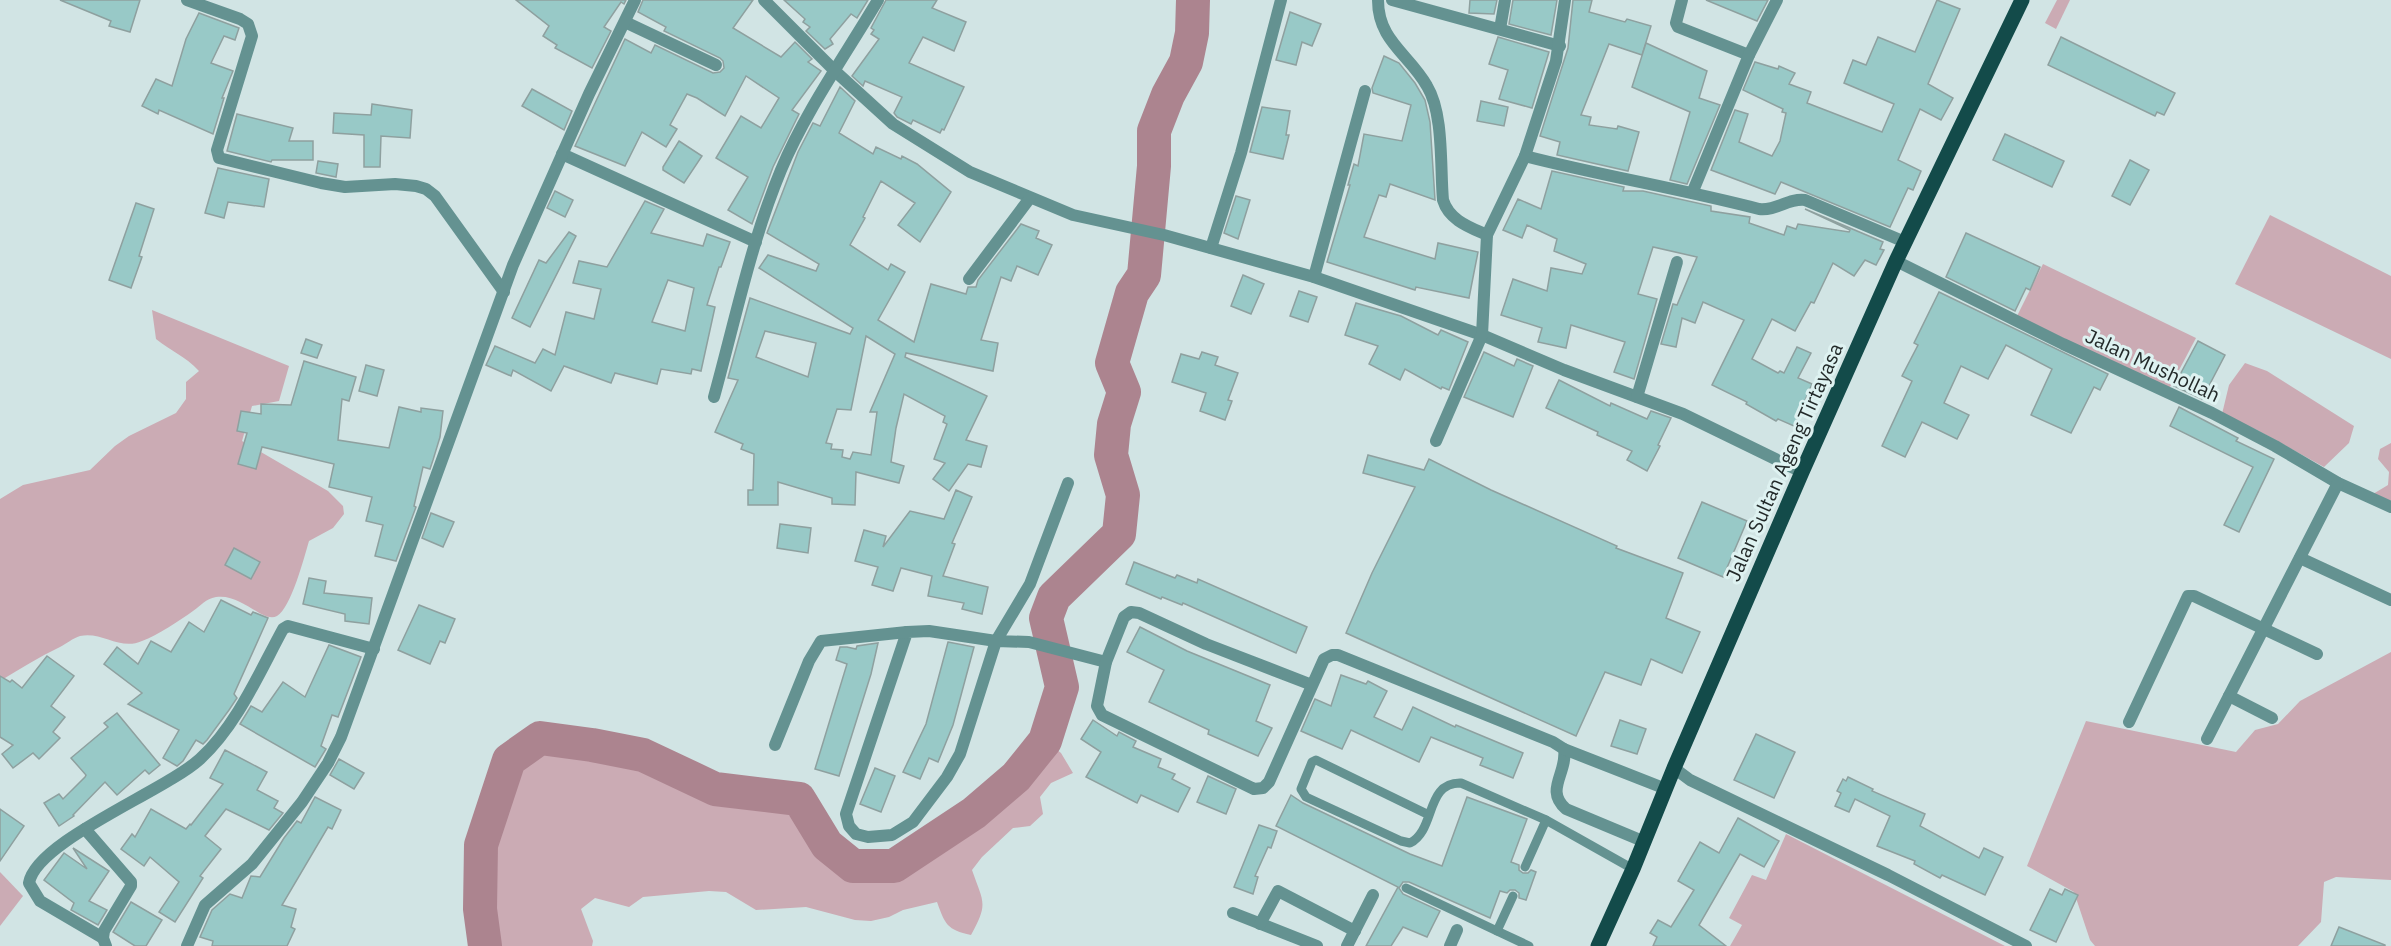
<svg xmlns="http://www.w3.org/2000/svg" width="2391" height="946" font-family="'IBM Plex Sans',sans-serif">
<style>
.green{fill:#cbabb4}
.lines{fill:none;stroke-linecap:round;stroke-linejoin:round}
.river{stroke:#ac848f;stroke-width:34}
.building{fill:#98c9c7;stroke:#8ea09f;stroke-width:1.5;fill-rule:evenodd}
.service{stroke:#649291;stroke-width:9}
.minor{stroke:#649291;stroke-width:12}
.primary{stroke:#134b4a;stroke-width:15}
.labels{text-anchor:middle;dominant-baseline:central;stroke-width:6;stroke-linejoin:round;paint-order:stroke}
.street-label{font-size:20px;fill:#232a2a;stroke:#def2f1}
</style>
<rect width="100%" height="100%" fill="#d1e4e4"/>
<g class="green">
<polygon points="2057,0 2070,0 2056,29 2045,23"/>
<polygon points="2270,215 2391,276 2391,359 2235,284"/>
<polygon points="2043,264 2196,338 2169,389 2017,316"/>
<path d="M152,310L289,366L279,401L252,406L242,441L328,491L343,506L344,514L333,528L309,541C304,558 291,608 277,616C263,624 242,593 216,597C205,599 202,605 193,611C179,621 158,635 142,641C120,651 102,631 80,636C73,638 66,644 60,647C39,657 20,669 0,681V499L23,485L90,470L115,446L129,436L176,413L186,399V382L199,371C185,356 171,351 156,339Z"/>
<polygon points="2245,363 2267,371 2354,426 2349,443 2324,467 2257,430 2222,414 2229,385"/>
<polygon points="2391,443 2391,501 2373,494 2388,485 2389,472 2378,459 2380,449"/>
<polygon points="2391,652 2391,880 2336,877 2324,882 2321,922 2298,946 2095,946 2090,940 2074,892 2027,866 2086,721 2236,752 2255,730 2278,724 2300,701"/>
<path d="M1051,745L1061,753L1073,773L1051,783L1040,797L1043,814L1030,826L1013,828L982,857L972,870C983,902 989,903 971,935C947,930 945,924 937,902L903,910L889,917L871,921L855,920L806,907L756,910L726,892L709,891L643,897L629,907L595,898L581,909L593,941L592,946H492L487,908L488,846L515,764L542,746L641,762L713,796L795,806L821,850L850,873H896L979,819L1021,782Z"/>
<polygon points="1786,834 2005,946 1730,946 1742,925 1729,918 1752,875 1766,880"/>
<polygon points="0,872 23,896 0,926"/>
</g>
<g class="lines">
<polyline class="river" points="485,946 480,909 481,845 509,760 540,738 592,745 643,755 715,789 799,799 827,845 853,866 894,866 974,813 1016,777 1045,741 1062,687 1046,618 1054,597 1119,534 1123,495 1111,455 1114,424 1124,392 1112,363 1132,293 1144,275 1154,166 1154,131 1168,95 1186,62 1192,33 1193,0"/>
</g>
<g class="building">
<polygon points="60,0 140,0 130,32 109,26 111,21"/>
<polygon points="516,0 626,0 624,4 621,2 604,27 611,31 592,68 555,48 557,45 543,36 549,26"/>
<polygon points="643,0 753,0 733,28 781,57 795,42 812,59 808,62 821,71 792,110 799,114 773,167 752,224 728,210 748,177 716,158 741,116 761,128 779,98 746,76 725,116 697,98 687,94 670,125 677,129 666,147 642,132 625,166 575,146 625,39 651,53 655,45 713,73 720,72 724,68 723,61 720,58 664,31 666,27 638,12"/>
<polygon points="784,0 868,0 857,18 851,14 830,39 833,44 825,49 806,31 810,27 803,22 805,19"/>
<polygon points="886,0 937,0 932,8 966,22 954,51 923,37 909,63 964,87 944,130 942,129 940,133 913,120 911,124 897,117 894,113 902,97 865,81 863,86 852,76 879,39 871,34 874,30 871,28"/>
<polygon points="1470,0 1497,0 1494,14 1469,13"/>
<polygon points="1513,0 1557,0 1551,35 1509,24"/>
<polygon points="1573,0 1592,0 1589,12 1625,22 1627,19 1651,26 1642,55 1609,44 1581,115 1591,117 1589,125 1617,129 1618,126 1639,132 1628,171 1557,155 1560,142 1540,136 1568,48"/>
<polygon points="1706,0 1768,0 1757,21"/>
<polygon points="1937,0 1960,9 1928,84 1953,98 1941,120 1920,109 1898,160 1921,171 1913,190 1908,188 1890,227 1781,182 1775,194 1711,170 1735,110 1748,114 1739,142 1772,156 1780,141 1786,113 1782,112 1783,109 1743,90 1755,62 1778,69 1779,66 1795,73 1789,84 1811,92 1807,103 1882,132 1894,104 1844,83 1853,60 1866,65 1878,37 1915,52"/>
<polygon points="1290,12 1321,24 1312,46 1302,42 1296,65 1276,60"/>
<polygon points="199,13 239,28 235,40 224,36 211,63 233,71 222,98 224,98 213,134 159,110 158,114 142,106 156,79 172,86 186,39"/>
<polygon points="1498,37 1549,52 1532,108 1499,99 1508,70 1489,64"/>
<polygon points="2061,37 2175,93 2164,115 2157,112 2155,116 2048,65"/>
<polygon points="1646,43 1707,71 1699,98 1720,105 1687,184 1670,180 1690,112 1632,87"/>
<polygon points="1384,56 1399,63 1415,83 1425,100 1430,122 1435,200 1390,184 1386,197 1379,195 1364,237 1435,259 1438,243 1478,252 1469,298 1416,287 1415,290 1327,262 1350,185 1348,185 1354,164 1358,166 1364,134 1402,141 1411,105 1373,93 1372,88"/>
<path d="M840,87L855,101L839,133L873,154L876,147L901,159L902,156L917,164L951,192L920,242L898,225L915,203L881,181L863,217L865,218L850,245L888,270L891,264L905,272L878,320L914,342L931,284L966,294L968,287H976L978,280L1021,224L1039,231L1036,238L1052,245L1038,275L1017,266L1011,281L1001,277L981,340L998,343L993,371L906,353L905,357L987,396L966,440L987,446L981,467L968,464L949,491L933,479L945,463L934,459L947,424L943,422L945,416L904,394L896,428L891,462L904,466L899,483L856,472L855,505L832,504V498L778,482V505H748V490H753L754,454L741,449L743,444L715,432L738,380L728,378L750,298L850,334L853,328L759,268L768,255L816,271L819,264L767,233L798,152L813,123L820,126ZM765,331L816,343L808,377L756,357ZM866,336L895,354L870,412H877L871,455L853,452L850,459L842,457L843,450L831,449L832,444L826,443L837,409L851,410Z"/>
<polygon points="532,89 572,111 564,130 522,106"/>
<polygon points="1481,101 1508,107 1504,126 1477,121"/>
<polygon points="372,104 412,110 410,138 381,136 380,167 364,167 364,135 333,133 334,113 371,115"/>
<polygon points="1262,107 1290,111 1286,135 1289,135 1283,159 1250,152"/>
<polygon points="237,114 293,128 289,141 313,141 313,160 272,160 271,162 227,151"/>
<polygon points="2005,134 2064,161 2052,187 1993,160"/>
<polygon points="679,141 702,156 684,183 663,170 663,167"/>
<polygon points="2130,160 2149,170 2130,205 2112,196"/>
<polygon points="318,161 338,164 336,177 316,173"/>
<polygon points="218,168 269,179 264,207 228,202 224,218 205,213"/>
<polygon points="1552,171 1624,187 1623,191 1643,191 1711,206 1711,211 1750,217 1749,223 1784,235 1787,226 1796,229 1798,224 1849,232 1850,230 1805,209 1883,242 1880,249 1884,250 1876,265 1865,260 1854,276 1833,263 1814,303 1811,302 1795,331 1772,319 1752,359 1778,373 1780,371 1784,373 1797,347 1811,353 1798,378 1812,384 1794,426 1778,419 1776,421 1746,404 1747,402 1712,385 1744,320 1703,302 1695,323 1682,318 1676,347 1661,344 1673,304 1677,305 1697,257 1653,247 1638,294 1657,299 1634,379 1614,372 1625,342 1571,325 1566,348 1538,342 1542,328 1501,315 1513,279 1547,291 1551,268 1582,274 1586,264 1554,251 1557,239 1527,225 1522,238 1503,230 1518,199 1541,209"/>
<polygon points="555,191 573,200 565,217 547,208"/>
<polygon points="1236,196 1250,200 1238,239 1224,233"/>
<path d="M645,201L664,209L651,233L703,246L707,234L730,242L721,267H719L707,305L715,307L701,371L692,369L691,374L661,369L657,384L615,373L611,383L564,366L551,391L513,370L511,376L486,365L495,346L535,363L543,349L555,355L566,312L594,319L601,289L573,283L579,261L607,267ZM668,280L694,288L685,331L652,322Z"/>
<polygon points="136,203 154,209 139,256 142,257 131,288 109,280"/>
<polygon points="569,232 576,236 530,327 512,318 539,260 546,263"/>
<polygon points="1966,233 2040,267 2030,290 2026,288 2015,311 1946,277"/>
<polygon points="1243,275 1264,284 1251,314 1231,306"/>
<polygon points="1299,291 1317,297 1308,322 1290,316"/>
<polygon points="1939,292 2108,374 2100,390 2094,387 2071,433 2031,415 2052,369 2006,345 1988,379 1961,366 1944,403 1969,415 1957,439 1922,422 1905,457 1882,446 1912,381 1902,376 1918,345 1914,343"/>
<polygon points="1356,303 1401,316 1438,335 1441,330 1468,342 1449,390 1442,387 1441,389 1405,369 1400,380 1369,364 1378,346 1345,335"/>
<polygon points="306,339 322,345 317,358 301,353"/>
<polygon points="2198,341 2225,355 2202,399 2174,386"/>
<polygon points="1202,352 1218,357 1215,365 1238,373 1228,400 1232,401 1225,420 1200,411 1206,393 1172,382 1181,354 1199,359"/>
<polygon points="1484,352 1514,366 1517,359 1533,366 1513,417 1464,397"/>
<polygon points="304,361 356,377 349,401 342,399 338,440 389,448 399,407 421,412 421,408 443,411 440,437 433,460 430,469 423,467 414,506 416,507 396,561 375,556 383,525 366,521 372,497 329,487 334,464 262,447 256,469 238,464 247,433 237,431 241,411 261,414 261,404 291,405"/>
<polygon points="366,365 384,370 377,396 359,391"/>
<polygon points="1559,380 1610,406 1611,403 1647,419 1651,411 1671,418 1658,445 1660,446 1647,471 1627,460 1632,451 1597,435 1598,432 1546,408"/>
<polygon points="2179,407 2238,438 2236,441 2274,459 2239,532 2224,525 2253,467 2170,426"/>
<polygon points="1368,455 1424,470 1429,459 1491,490 1617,546 1616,548 1683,573 1666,618 1700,632 1682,673 1651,659 1641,685 1605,672 1576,736 1346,633 1372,573 1415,487 1363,473"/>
<polygon points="956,490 972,497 952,543 955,544 943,576 988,587 982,614 962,609 964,603 928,596 932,576 901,568 893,591 872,585 878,567 855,561 864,530 886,536 883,547 910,511 944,519"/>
<polygon points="1702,502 1747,521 1723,577 1678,558"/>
<polygon points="431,513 454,522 443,547 422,538"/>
<polygon points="780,524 811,528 808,553 777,548"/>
<polygon points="234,548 260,562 251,579 225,565"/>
<polygon points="1134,562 1175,578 1177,575 1197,583 1198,579 1307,627 1296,653 1183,603 1182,605 1162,597 1161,599 1126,584"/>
<polygon points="309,578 326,581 324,593 372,598 369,624 345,621 345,614 303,604"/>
<polygon points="221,600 251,615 253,612 268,618 234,694 237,698 229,710 207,740 203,744 196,740 183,761 177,766 163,758 179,730 128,704 142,693 104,664 117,647 138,664 151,641 171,652 189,622 204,632"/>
<polygon points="419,605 455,619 445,643 440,641 430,664 398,650"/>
<polygon points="1140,627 1187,651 1270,685 1256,721 1272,728 1258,756 1208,734 1209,730 1149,702 1164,670 1127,652"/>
<polygon points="948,642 974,647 953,725 938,762 929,758 920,779 903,772 926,724"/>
<polygon points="878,643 871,674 839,776 815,769 847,664 836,660 840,647 847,647 856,649 857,646"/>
<polygon points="329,645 361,657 338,717 332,715 321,746 326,749 315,767 240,724 251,706 262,712 283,682 305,697"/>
<polygon points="47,656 74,676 51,706 65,717 53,732 60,738 39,759 33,753 13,768 2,754 13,745 0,737 0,676 10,682 12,680 22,688"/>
<polygon points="1341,675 1366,684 1368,681 1387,691 1374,717 1402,730 1413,707 1455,727 1456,725 1523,753 1513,778 1480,765 1483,758 1431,737 1419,762 1351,730 1342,749 1301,731 1315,699 1331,706"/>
<polygon points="117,713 160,765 149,774 145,770 117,795 105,782 73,815 74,816 59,826 44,803 59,794 63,799 85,777 86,775 71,758 108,727 104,723"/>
<polygon points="1093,720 1117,736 1119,732 1136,741 1133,747 1161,759 1158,767 1175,774 1172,779 1190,788 1178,812 1141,795 1137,803 1086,777 1101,752 1081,739"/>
<polygon points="1620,720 1646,729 1637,754 1611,746"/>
<polygon points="1756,734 1795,752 1774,798 1734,780"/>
<polygon points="225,750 267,772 257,790 278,801 274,808 283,813 269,830 226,809 205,836 221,849 200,876 203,878 175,922 159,912 179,882 150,857 144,866 121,849 132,834 135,837 151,809 186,829 190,824 191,825 223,784 210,778"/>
<polygon points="339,759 364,773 354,789 330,775"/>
<polygon points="875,768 895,776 881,812 860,804"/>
<polygon points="1208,776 1236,789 1226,814 1197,802"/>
<polygon points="1848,777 1873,789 1872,791 1925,814 1920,826 1979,858 1984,848 2003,857 1985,895 1942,875 1940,878 1914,864 1915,861 1877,846 1890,816 1855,799 1849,812 1835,806 1841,793 1837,791 1843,779 1846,781"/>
<polygon points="1291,795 1303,803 1410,854 1442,866 1467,797 1527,819 1511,862 1519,865 1519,870 1523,873 1528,873 1531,870 1536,872 1526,900 1519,898 1519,893 1515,890 1510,890 1507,893 1500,891 1490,918 1409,882 1403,882 1399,888 1403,894 1440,911 1427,937 1403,927 1391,946 1366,946 1398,887 1276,826"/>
<polygon points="315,797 341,810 332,829 328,827 282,905 296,909 291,927 295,929 287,946 212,946 213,941 200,937 212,910 230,894 242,898 251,876 260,877 284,838 297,821 301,823"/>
<polygon points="0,809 24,826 0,861"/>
<polygon points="1738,818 1779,841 1764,867 1740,854 1699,925 1726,946 1653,946 1657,937 1650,933 1658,920 1671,927 1694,890 1678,881 1700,842 1719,853"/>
<polygon points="1259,825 1277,831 1271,848 1268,847 1255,876 1258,877 1253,894 1234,887"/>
<polygon points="73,848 109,871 89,901 107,910 98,925 71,910 74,903 44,880 64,853 87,869"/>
<polygon points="2050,889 2062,895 2065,889 2078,895 2056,942 2030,930"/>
<polygon points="131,902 162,920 146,946 135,946 113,932"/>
<polygon points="2339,927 2385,945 2385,946 2331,946"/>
</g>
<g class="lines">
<g class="service">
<path d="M1429,815L1316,760L1312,762L1301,789L1306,797L1401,841L1410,843C1436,830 1425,782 1461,783L1546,820L1633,869"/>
<polyline points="1525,867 1546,820"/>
<polyline points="1406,888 1497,931"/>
<polyline points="1513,896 1497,931 1529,946"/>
</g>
<g class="minor">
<polyline points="187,0 240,19 248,24 252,36 217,150 219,158 321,183 345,187 395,184 416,186 426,189 435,196 504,292"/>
<polyline points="764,0 836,72 893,124 970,172 1073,215 1164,235 1314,277 1482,335 1564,370 1683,414 1802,472"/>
<path d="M1378,0C1378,41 1409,54 1427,86C1444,114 1440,167 1443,200C1449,220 1469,227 1487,235"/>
<polyline points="1392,0 1560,46"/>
<polyline points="1682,0 1676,23 1678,27 1749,55"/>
<polyline points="625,22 716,65"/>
<polyline points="1500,29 1505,0"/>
<polyline points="562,154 756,242"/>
<path d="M1525,156C1603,176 1682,189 1759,209C1777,211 1788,198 1805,200L1905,242"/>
<polyline points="1693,191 1749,55 1777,0"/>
<polyline points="1211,248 1241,153 1281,0"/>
<polyline points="1896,261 2063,344 2212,413 2275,446 2338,483 2391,507"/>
<polyline points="1314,277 1365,91"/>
<polyline points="969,279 1030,198"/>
<path d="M714,397C735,321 751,242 781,170C805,112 846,54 878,0"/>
<polyline points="1637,397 1677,262"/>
<polyline points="1436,441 1482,335 1487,235 1525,156 1556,61 1565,0"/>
<polyline points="1068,483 1030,584 996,641 960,754 947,777 913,822 892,835 868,837 856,834 849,826 846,814 907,632 929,631 996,641 1029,642 1106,662"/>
<polyline points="2300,558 2391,600"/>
<path d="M1312,685L1206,644L1139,613L1131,612L1124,617L1106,662L1097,706L1102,715L1254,789L1263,788L1269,782L1324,659L1332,655H1338L1553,742L1564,749C1568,773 1544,790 1566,809L1645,842"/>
<polyline points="2229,696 2272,718"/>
<polyline points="2129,722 2188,596 2194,596 2317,654"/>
<polyline points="2207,739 2338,483"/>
<polyline points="775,745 809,661 821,641 907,632"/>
<polyline points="1564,749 1666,789"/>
<polyline points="1674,768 1690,780 1888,875 2026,946"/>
<polyline points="85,829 131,882 131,886 104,931 103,938 106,946"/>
<polyline points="1233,913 1317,946"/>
<polyline points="1260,924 1278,891 1355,931"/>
<path d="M103,938L40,901L29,883C36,841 165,791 200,759C237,725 259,673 283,629L288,626L374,649"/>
<polyline points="187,946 205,905 252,864 302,802 328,763 341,737 513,265 589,94 635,0"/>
<polyline points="1347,946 1373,895"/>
<polyline points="1450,946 1457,930"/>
</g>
<polyline class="primary" points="1598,946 1633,869 1674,768 1802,472 1896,261 2022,0"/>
</g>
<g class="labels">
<g class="street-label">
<text transform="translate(2153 365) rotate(25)">Jalan Mushollah</text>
<text transform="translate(1784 462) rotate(-66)">Jalan Sultan Ageng Tirtayasa</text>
</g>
</g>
</svg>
